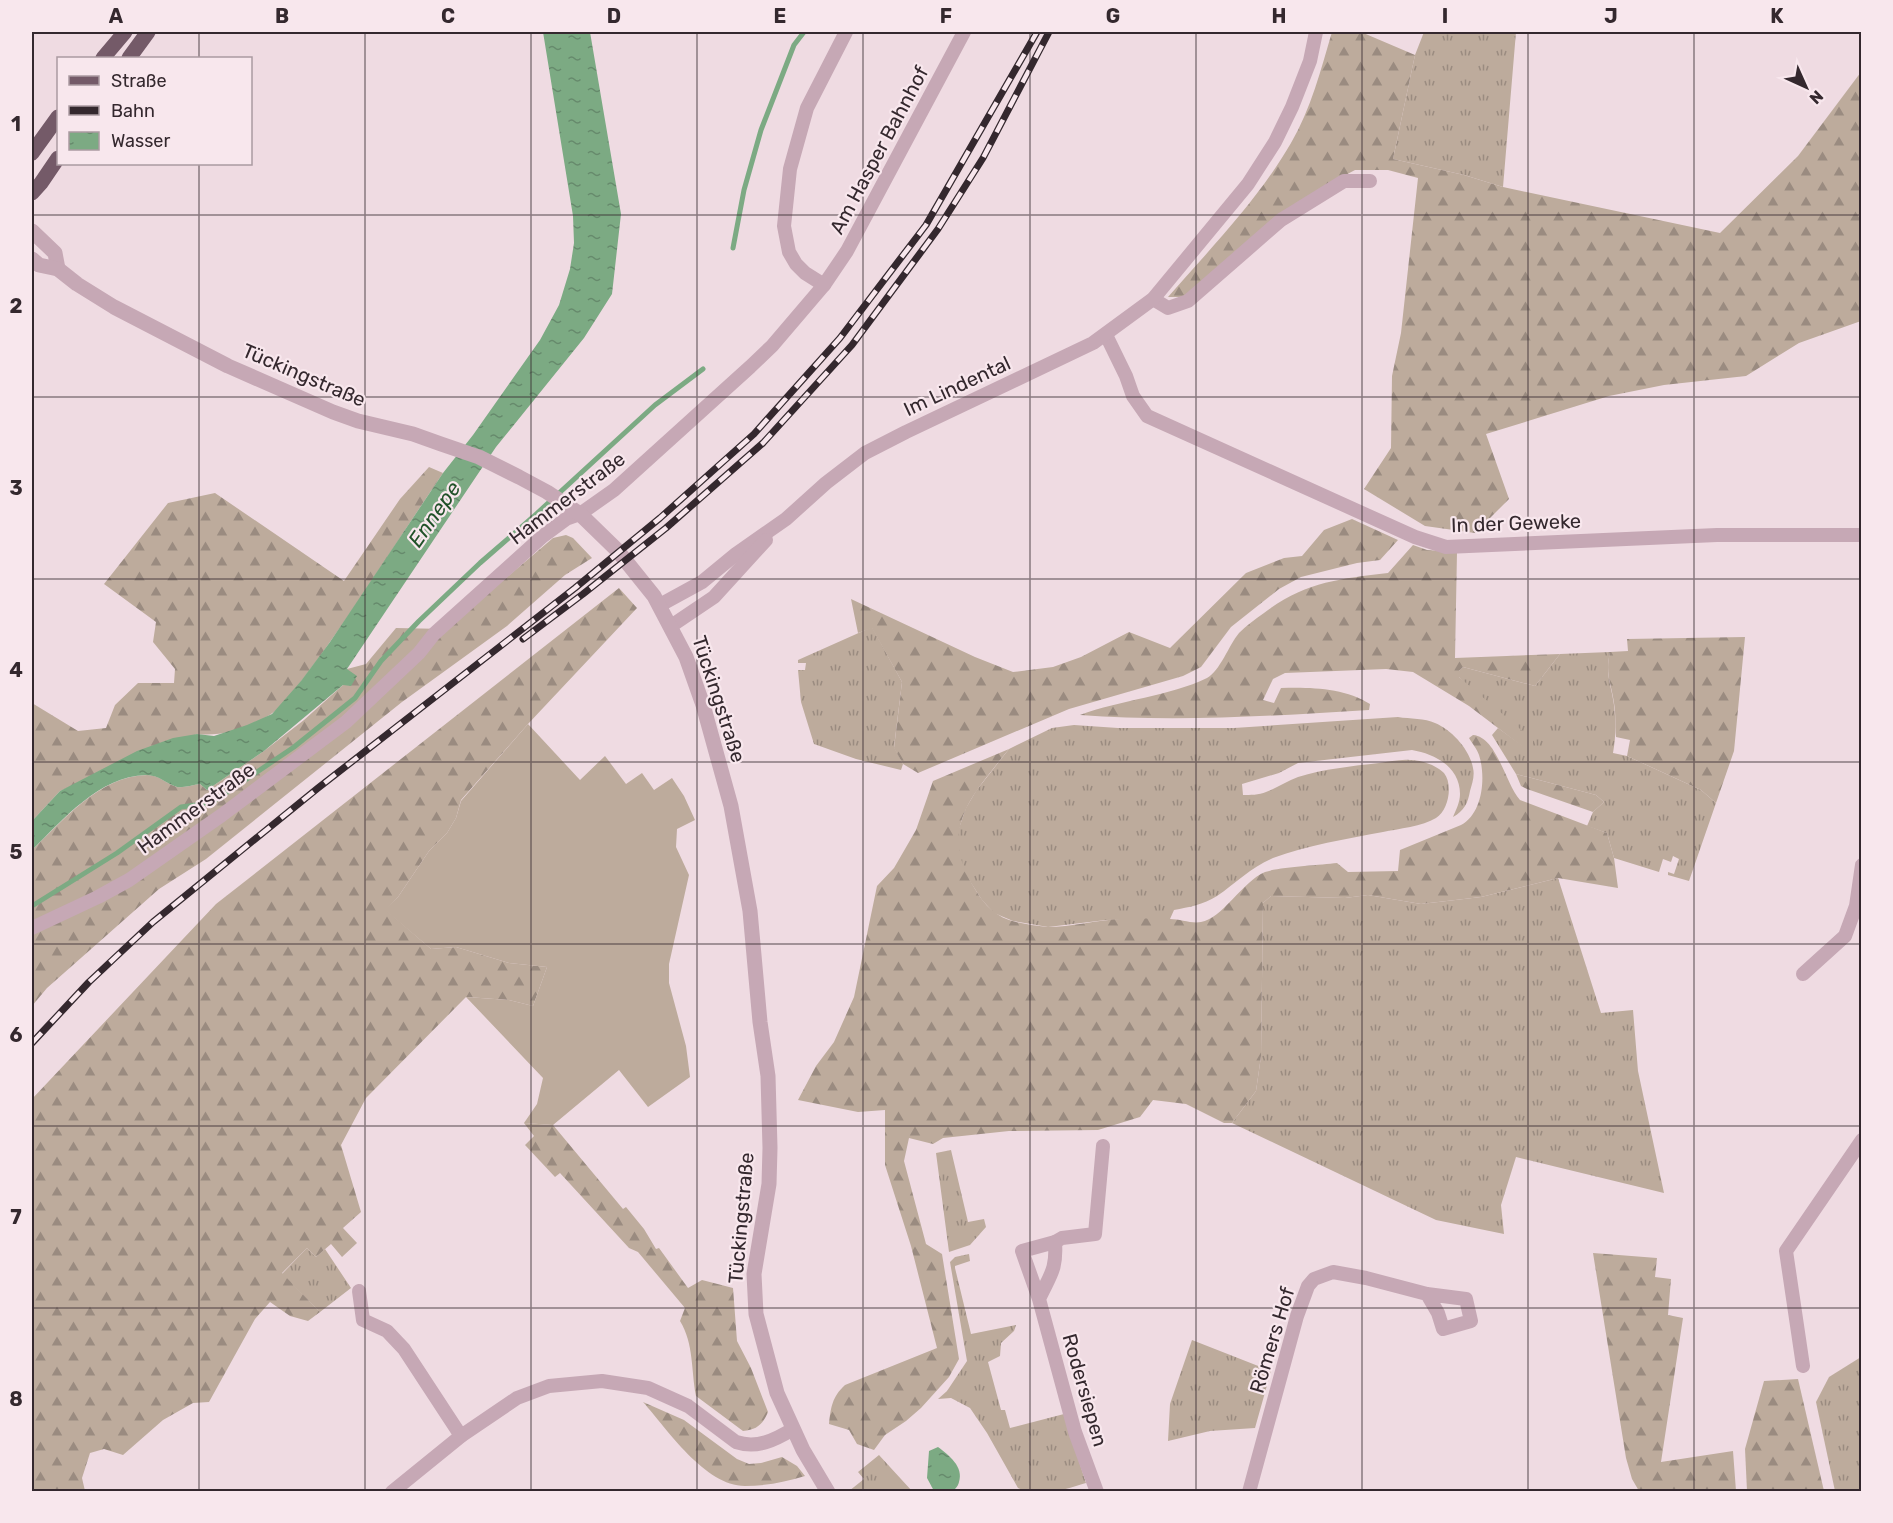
<svg xmlns="http://www.w3.org/2000/svg" width="1893" height="1523" font-family="Rubik,sans-serif">
<style>
.grass{fill:url(#grass-tufts)}
.forest{fill:url(#forest-firs)}
.garden{fill:#bdab9c}
.water{fill:url(#water-ripples)}
.lines{fill:none;stroke-linecap:round;stroke-linejoin:round}
.stream{stroke:#7caa83;stroke-width:5}
.minor{stroke:#c6a8b5;stroke-width:14}
.tertiary{stroke:#c6a8b5;stroke-width:15}
.primary{stroke:#745a68;stroke-width:15}
.rail-casing{stroke:#34282e;stroke-width:7}
.rail{stroke:#f8e7ed;stroke-width:4.5;stroke-dasharray:14;stroke-linecap:butt}
.grid{fill:none;stroke:#34282e;stroke-width:1.5;stroke-opacity:0.55}
.labels{text-anchor:middle;dominant-baseline:central;stroke-width:4.5;stroke-linejoin:round;paint-order:stroke}
.street-label{font-size:20px;fill:#34282e;stroke:#f8e7ed}
.water-label{font-size:21px;font-style:italic;fill:#215229;stroke:#f8e7ed}
.neatline{fill:none;stroke:#34282e;stroke-width:2}
.grid-label{font-size:20px;text-anchor:middle;font-weight:bold;fill:#34282e}
</style>
<defs>
<pattern id="grass-tufts" width="24" height="20" patternUnits="userSpaceOnUse" patternTransform="scale(1.5)"><rect width="24" height="20" fill="#bdab9c"/><path d="M3 7l-1-3M5 7V3M7 7l1-3M15 17l-1-3M17 17v-4M19 17l1-3" fill="none" stroke="#9a8b80"/></pattern>
<pattern id="forest-firs" width="22" height="20" patternUnits="userSpaceOnUse" patternTransform="scale(1.5)"><rect width="22" height="20" fill="#bdab9c"/><path d="M5 1l3.5 6h-7zM16 11l3.5 6h-7z" fill="#9a8b80"/></pattern>
<pattern id="water-ripples" width="26" height="14" patternUnits="userSpaceOnUse" patternTransform="scale(1.5)"><rect width="26" height="14" fill="#7caa83"/><path d="M2 4q2-2 4 0t4 0M15 11q2-2 4 0t4 0" fill="none" stroke="#668a6c"/></pattern>
</defs>
<rect width="100%" height="100%" fill="#efdbe2"/>
<g class="grass">
<polygon points="1424,32 1516,32 1503,187 1464,175 1393,159 1415,55"/>
<polygon points="872,627 902,682 894,747 903,764 901,770 856,759 814,744 801,702 798,670 805,670 806,663 798,663 798,660"/>
<path d="M1610,652C1605,675 1611,683 1614,705C1616,721 1616,737 1613,753L1627,756L1701,790L1716,803L1689,881L1668,875V872L1674,874L1679,859L1673,856L1671,862L1663,859L1659,872L1614,858L1607,833L1587,826L1593,812L1604,802L1596,795L1516,774L1492,735L1498,728L1527,749L1459,677V671L1463,667L1535,686L1560,654Z"/>
<path d="M1398,717C1410,719 1425,718 1435,723C1452,730 1470,750 1473,768C1475,776 1472,784 1470,791C1468,803 1464,811 1453,817C1456,810 1460,802 1460,794C1460,767 1435,754 1412,750L1298,763L1279,773L1242,784L1243,795C1250,795 1259,795 1266,792C1277,788 1287,781 1298,777C1324,769 1352,766 1379,763C1389,762 1400,759 1410,760C1421,760 1436,765 1444,773C1453,784 1449,810 1436,818C1423,826 1398,829 1383,832C1346,839 1308,845 1273,858C1251,867 1236,883 1217,896C1203,905 1189,907 1174,910L1170,919L1106,920L1048,927L1013,921L994,913L982,900L966,875L958,854V831L966,808L976,791L1009,749L1052,728L1074,725L1118,728H1234Z"/>
<polygon points="1558,878 1601,1013 1633,1010 1638,1071 1664,1193 1516,1157 1501,1205 1504,1234 1436,1220 1232,1123 1256,1091 1261,1056 1263,903 1271,896 1345,898 1368,895 1421,904 1481,897"/>
<polygon points="951,1150 968,1222 984,1219 986,1227 970,1245 949,1252 936,1153"/>
<polygon points="307,1248 316,1257 325,1249 351,1288 320,1312 282,1274"/>
<path d="M969,1254L970,1261L955,1266V1268L971,1334L1016,1325L1014,1331L1001,1343L1000,1356L988,1362L1001,1410H1005L1010,1428L1064,1414L1086,1483C1066,1489 1038,1499 1018,1488L987,1433L970,1408L951,1398L938,1399L947,1391L967,1361L950,1262L955,1257Z"/>
<polygon points="1192,1340 1271,1371 1255,1428 1210,1431 1168,1441 1170,1404"/>
<polygon points="1861,1357 1861,1491 1835,1491 1816,1402 1829,1377"/>
<polygon points="879,1455 912,1491 849,1491 864,1479 858,1472"/>
</g>
<g class="forest">
<path d="M1332,32H1361L1415,55L1393,159L1464,175L1503,187L1720,233L1798,156L1861,72V321L1799,343L1746,376L1664,385L1609,396L1486,434L1509,499L1475,533L1425,526L1364,489L1391,448L1392,376L1401,333L1418,178L1388,170H1355L1325,186L1185,297H1168C1211,248 1258,200 1291,143C1311,109 1321,69 1332,32Z"/>
<path d="M429,467L443,473C401,535 361,599 318,659C306,674 286,705 271,714C250,728 221,737 197,734L60,791L32,821V703L78,731L106,728L115,705L138,683H174L175,669L153,642L156,622L104,584L168,503L215,493L344,581L400,499Z"/>
<polygon points="1352,519 1398,540 1380,560 1357,563 1301,577 1279,589 1231,627 1201,667 1183,676 1069,709 918,773 903,764 894,748 902,682 872,628 858,633 851,599 975,657 1013,672 1053,667 1081,657 1129,632 1170,648 1246,573 1284,558 1302,556 1324,530"/>
<path d="M566,535L573,538L592,558L565,575L507,626L402,702L206,859L159,889L47,988L32,1006V850C63,821 99,776 147,775C160,775 166,784 177,787C183,788 193,785 200,784L207,790L264,751L304,720L343,685L347,669L366,664L396,628L446,629L553,538Z"/>
<path d="M1413,545L1427,550L1457,552L1455,658L1560,654L1535,686L1463,667L1459,671V677L1533,740V746L1527,750L1469,706L1413,672L1386,669L1285,673L1273,679L1263,700L1274,703L1281,688C1310,687 1345,688 1370,704L1369,710C1273,716 1175,722 1080,715C1120,700 1170,696 1207,678C1220,671 1229,645 1239,633C1246,626 1255,619 1264,613C1305,582 1338,579 1388,573Z"/>
<polygon points="619,588 637,608 528,724 461,800 456,818 447,833 429,851 398,897 386,910 431,949 456,947 509,963 547,967 533,1006 509,1000 466,997 366,1098 341,1145 361,1212 343,1228 357,1243 342,1257 331,1244 316,1257 307,1248 282,1273 320,1312 308,1321 290,1316 270,1302 255,1319 209,1402 193,1403 163,1420 123,1455 104,1449 90,1453 82,1478 85,1491 32,1491 32,1099 216,904"/>
<path d="M1745,637L1734,751L1716,803L1701,790L1627,756L1630,740L1616,737C1615,726 1616,714 1614,703C1611,682 1605,674 1610,652L1628,651L1627,639Z"/>
<path d="M1473,735C1497,737 1505,783 1520,800L1607,833L1614,858L1618,888L1558,878L1481,897L1421,904L1368,895L1345,898L1271,896L1263,903L1261,1056L1256,1091L1232,1123H1224L1186,1104L1153,1100L1140,1117L1098,1130L1009,1131L943,1138L933,1144L909,1138L904,1161L926,1244L942,1254L959,1359L949,1377L921,1408L906,1421L885,1435L874,1450L857,1444L849,1430L829,1424C831,1407 832,1397 845,1385L937,1348L911,1246L885,1165V1110L858,1112L798,1100L816,1066L834,1042L854,997L877,886L894,868L916,830L933,781L1009,749C972,796 937,829 975,889C984,905 997,918 1016,922C1026,924 1037,926 1047,927C1071,927 1096,920 1120,919C1136,919 1153,918 1170,919C1180,919 1192,924 1201,922C1222,919 1243,881 1265,872C1279,867 1320,865 1337,863L1348,872L1398,871L1400,850L1461,825C1483,813 1486,777 1479,755C1477,749 1472,743 1469,738Z"/>
<polygon points="1516,774 1596,795 1604,802 1593,812 1527,789 1521,786"/>
<path d="M524,1123L553,1125L623,1209L626,1207L644,1229L656,1249L659,1248L688,1288L702,1280L733,1288L737,1341L751,1368L768,1412C763,1424 757,1430 743,1431L696,1396C691,1370 694,1344 680,1321L685,1308L638,1252L629,1248L560,1173L555,1177L525,1145L534,1136Z"/>
<polygon points="1593,1253 1657,1258 1655,1277 1671,1279 1668,1315 1683,1318 1661,1462 1733,1451 1736,1491 1639,1491 1632,1479 1626,1458"/>
<polygon points="1798,1379 1824,1491 1747,1491 1745,1449 1764,1381"/>
<path d="M643,1402L684,1420L737,1459L749,1464L761,1463L782,1457L797,1466L805,1476C786,1482 765,1486 745,1486C705,1486 667,1429 643,1402Z"/>
</g>
<polygon class="garden" points="528,724 580,780 605,756 626,784 642,773 654,790 672,778 684,796 695,820 677,829 676,847 689,875 669,964 669,983 686,1046 690,1077 648,1107 619,1070 553,1125 524,1123 537,1104 543,1078 466,997 509,1000 533,1006 547,967 509,963 456,947 431,949 385,910 398,897 429,851 447,833 456,818 461,801"/>
<g class="water">
<path d="M543,32H590L621,214L612,294L584,338L496,447L347,669L357,676L351,686L343,685L264,751L207,790L200,784C193,785 183,788 177,787C166,784 160,775 146,775C99,776 63,820 32,850V821L60,791L137,751L173,738L197,734L214,736L247,725L272,714L301,681L330,642L443,473L473,435L540,340L559,305L570,269L574,243L573,216Z"/>
<path d="M938,1447C949,1455 964,1467 959,1482C958,1487 954,1491 949,1492C945,1492 939,1491 934,1491L927,1478L929,1451Z"/>
</g>
<g class="lines">
<g class="stream">
<polyline points="733,248 744,190 761,130 794,45 804,32"/>
<polyline points="32,906 117,853 181,807 211,803 294,747 355,698 381,661 419,621 480,563 533,517 655,405 703,369"/>
</g>
<g class="minor">
<polyline points="824,285 805,273 796,264 789,252 784,226 790,169 807,108 846,32"/>
<polyline points="1153,299 1168,308 1188,301 1281,220 1344,181 1370,181"/>
<polyline points="1106,335 1126,376 1133,396 1147,416 1415,537 1446,547 1717,535 1862,535"/>
<polyline points="660,605 702,582 736,554 786,519 826,483 865,453 906,432 1093,343 1153,299 1248,184 1275,142 1292,107 1310,61 1316,32"/>
<polyline points="671,626 714,597 766,540"/>
<polyline points="32,928 98,897 129,880 222,815 346,722 419,653 434,634 543,536 566,519 580,514 614,490 750,367 772,346 824,285 847,251 964,32"/>
<polyline points="1803,974 1845,936 1856,906 1862,865"/>
<polyline points="1055,1242 1062,1238 1095,1234 1103,1146"/>
<polyline points="359,1291 363,1320 387,1331 404,1349 461,1436"/>
<path d="M1039,1299C1050,1275 1057,1270 1055,1242L1022,1251L1039,1299L1075,1432L1097,1492"/>
<polyline points="1803,1366 1786,1251 1862,1140"/>
<path d="M392,1492L461,1436L517,1398L549,1386L602,1381L648,1388L688,1406L736,1442C757,1449 775,1440 793,1429"/>
<polyline points="1249,1492 1297,1316 1308,1286 1314,1279 1333,1272 1366,1278 1427,1294 1466,1299 1471,1321 1443,1329 1438,1313 1427,1294"/>
</g>
<g class="tertiary">
<polyline points="32,231 55,253 58,269"/>
<polyline points="32,259 39,265 58,269 77,284 114,307 228,366 333,412 358,421 413,434 441,444 479,457 519,477 547,492 580,514 617,550 654,596 686,657 703,705 731,806 750,911 760,1022 768,1076 770,1148 769,1184 754,1274 756,1314 777,1393 803,1450 828,1492"/>
</g>
<g class="primary">
<polyline points="103,58 125,32"/>
<polyline points="129,58 148,32"/>
<polyline points="32,153 58,117"/>
<polyline points="32,193 41,183 58,158"/>
</g>
<g class="rail-casing">
<g id="rail">
<polyline points="523,639 583,594 666,528 763,443 852,345 938,229 983,158 1049,32"/>
<polyline points="32,1043 89,982 153,922 318,788 575,588 660,518 754,434 840,338 926,225 1037,32"/>
</g>
</g>
<use href="#rail" class="rail"/>
</g>
<path class="grid" d="M199,32V58M365,32V1492M531,32V1492M697,32V1492M863,32V1492M1030,32V1492M1196,32V1492M1362,32V1492M1528,32V1492M1694,32V1492M199,164V1492M32,215H1862M32,397H1862M32,579H1862M32,762H1862M32,944H1862M32,1126H1862M32,1308H1862"/>
<g class="labels">
<g class="street-label">
<text transform="translate(879 150) rotate(-62)">Am Hasper Bahnhof</text>
<text transform="translate(304 375) rotate(23)">Tückingstraße</text>
<text transform="translate(957 386) rotate(-25)">Im Lindental</text>
<text transform="translate(567 498) rotate(-37)">Hammerstraße</text>
<text transform="translate(1516 523) rotate(-2)">In der Geweke</text>
<text transform="translate(719 699) rotate(72)">Tückingstraße</text>
<text transform="translate(196 808) rotate(-36)">Hammerstraße</text>
<text transform="translate(741 1218) rotate(-85)">Tückingstraße</text>
<text transform="translate(1272 1340) rotate(-73)">Römers Hof</text>
<text transform="translate(1085 1390) rotate(74)">Rodersiepen</text>
</g>
<g class="water-label">
<text transform="translate(434 514) rotate(-55)">Ennepe</text>
</g>
</g>
<rect width="1893" height="1523" fill="none" stroke="#f8e7ed" stroke-width="66"/>
<rect x="57" y="57" width="195" height="108" fill="#f8e7ed" stroke="#aa9ba1" stroke-width="1.5"/>
<rect x="69" y="76" width="30" height="9" fill="#745a68" stroke="#aa9ba1" stroke-width="1.5"/>
<text x="111" y="87" font-size="18" fill="#34282e">Straße</text>
<rect x="69" y="106" width="30" height="9" fill="#34282e" stroke="#aa9ba1" stroke-width="1.5"/>
<text x="111" y="117" font-size="18" fill="#34282e">Bahn</text>
<rect x="69" y="132" width="30" height="18" fill="url(#water-ripples)" stroke="#aa9ba1" stroke-width="1.5"/>
<text x="111" y="147" font-size="18" fill="#34282e">Wasser</text>
<g transform="translate(1806 87) rotate(135)" stroke="#f8e7ed" stroke-width="4.5" paint-order="stroke">
<path d="M0-4.5L10 22L0 15L-10 22Z" fill="#34282e"/>
<text y="-9" font-size="16" font-weight="bold" text-anchor="middle" fill="#34282e">N</text>
</g>
<rect x="33" y="33" width="1827" height="1457" class="neatline"/>
<g class="grid-label">
<text x="116" y="23">A</text>
<text x="282" y="23">B</text>
<text x="448" y="23">C</text>
<text x="614" y="23">D</text>
<text x="780" y="23">E</text>
<text x="946" y="23">F</text>
<text x="1113" y="23">G</text>
<text x="1279" y="23">H</text>
<text x="1445" y="23">I</text>
<text x="1611" y="23">J</text>
<text x="1777" y="23">K</text>
<text x="16" y="131">1</text>
<text x="16" y="313">2</text>
<text x="16" y="495">3</text>
<text x="16" y="677">4</text>
<text x="16" y="859">5</text>
<text x="16" y="1042">6</text>
<text x="16" y="1224">7</text>
<text x="16" y="1406">8</text>
</g>
</svg>
